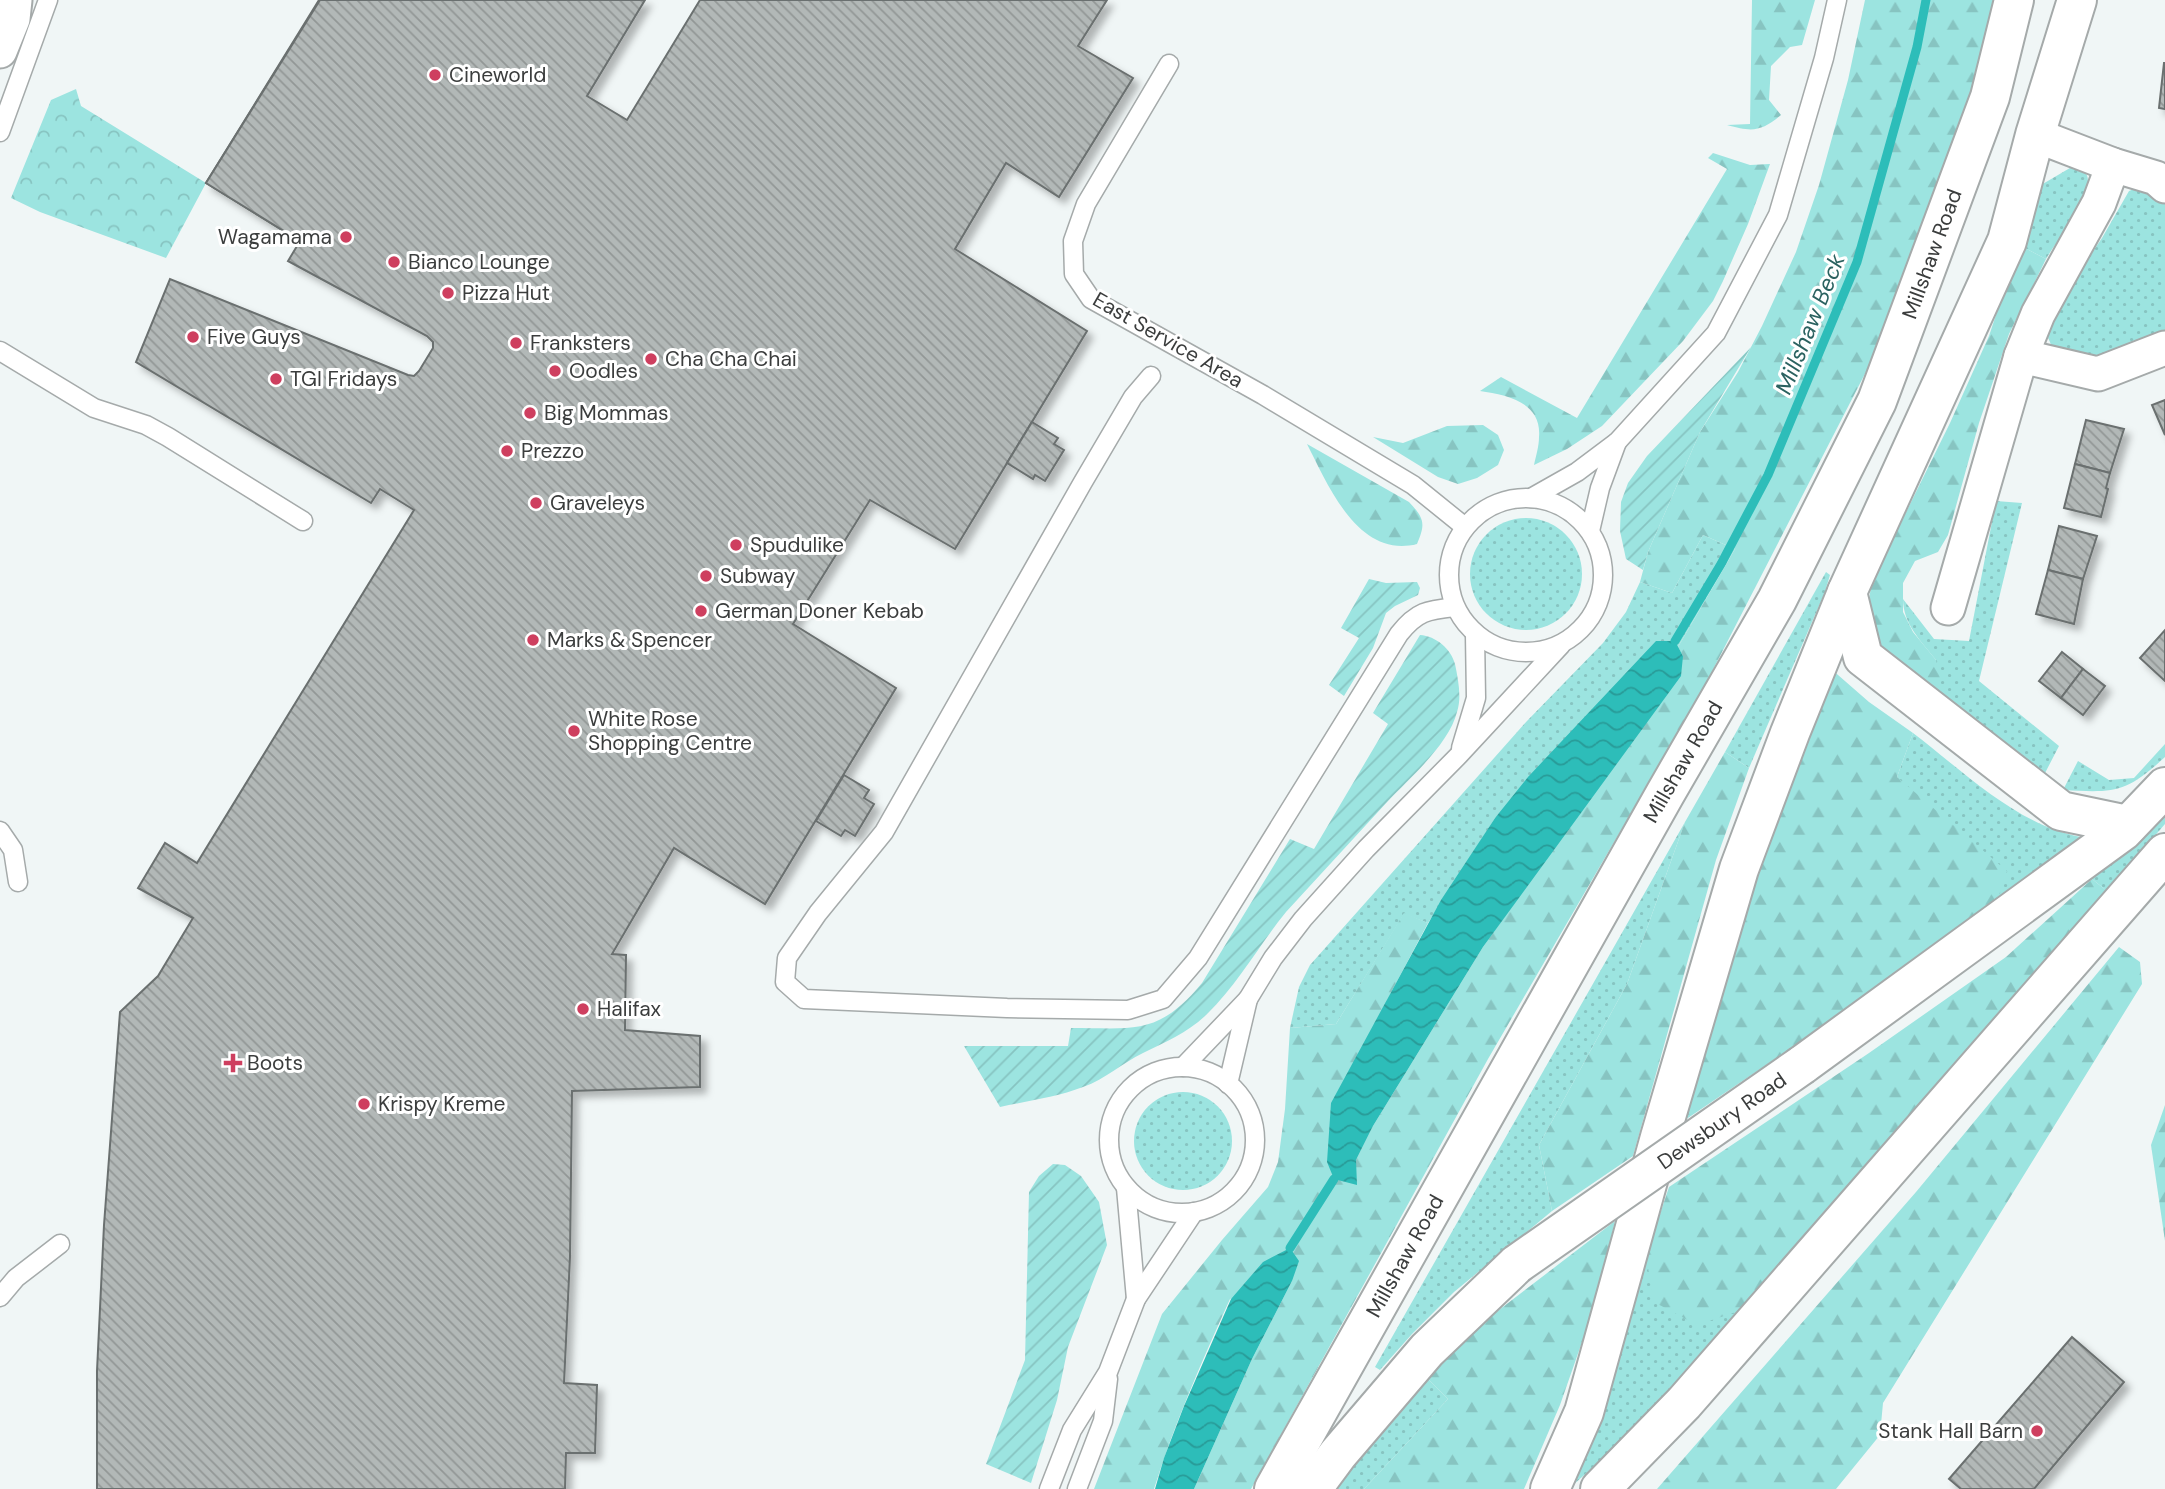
<svg xmlns="http://www.w3.org/2000/svg" width="2165" height="1489" font-family="'DM Sans',sans-serif">
<style>
.grass{fill:url(#grass-dots)}
.forest{fill:url(#forest-firs)}
.park{fill:url(#park-crowns)}
.garden{fill:url(#garden-furrows)}
.water{fill:url(#water-waves)}
.lines{fill:none;stroke-linecap:round;stroke-linejoin:round}
.stream{stroke:#2dbdb9;stroke-width:9}
.building{fill:url(#building-back-hatch);stroke:#6b706f;stroke-width:2;filter:url(#shadow)}
.lane-casing{stroke:#a5aaaa;stroke-width:21}
.street-casing{stroke:#a5aaaa;stroke-width:37}
.primary-casing{stroke:#a5aaaa;stroke-width:42}
.highway-casing{stroke:#a5aaaa;stroke-width:42}
.lane{stroke:#fff;stroke-width:18}
.street{stroke:#fff;stroke-width:33}
.primary{stroke:#fff;stroke-width:38}
.highway{stroke:#fff;stroke-width:38}
.primary-bridge-casing{stroke:#a5aaaa;stroke-width:42;stroke-linecap:butt}
.primary-bridge{stroke:#fff;stroke-width:38}
.poi-dot{fill:#ce3f5f;stroke:#fff;stroke-width:2.5}
.labels{text-anchor:middle;dominant-baseline:central;stroke-width:6;stroke-linejoin:round;paint-order:stroke}
.poi-label{font-size:21px;fill:#3b3d3d;stroke:#fff;text-anchor:start}
.street-label{font-size:21px;fill:#3b3d3d;stroke:#fff}
.water-label{font-size:23px;font-style:italic;fill:#2b6260;stroke:#fff}
</style>
<defs>
<pattern id="grass-dots" width="8" height="8" patternUnits="userSpaceOnUse" patternTransform="scale(1.75)"><rect width="8" height="8" fill="#9ce4e0"/><path d="M2 2h.1M6 6h.1" fill="none" stroke="#87c4c1" stroke-width="1.8" stroke-linecap="round"/></pattern>
<pattern id="forest-firs" width="22" height="20" patternUnits="userSpaceOnUse" patternTransform="scale(1.75)"><rect width="22" height="20" fill="#9ce4e0"/><path d="M5 1l3.5 6h-7zM16 11l3.5 6h-7z" fill="#87c4c1"/></pattern>
<pattern id="park-crowns" width="20" height="18" patternUnits="userSpaceOnUse" patternTransform="scale(1.75)"><rect width="20" height="18" fill="#9ce4e0"/><path d="M2 6a3 3 0 1 1 6 0M12 15a3 3 0 1 1 6 0" fill="none" stroke="#87c4c1"/></pattern>
<pattern id="garden-furrows" width="10" height="10" patternUnits="userSpaceOnUse" patternTransform="scale(1.75)"><rect width="10" height="10" fill="#9ce4e0"/><path d="M-1 1l2-2M0 10L10 0M9 11l2-2" fill="none" stroke="#87c4c1"/></pattern>
<pattern id="water-waves" width="16" height="10" patternUnits="userSpaceOnUse" patternTransform="scale(1.75)"><rect width="16" height="10" fill="#2dbdb9"/><path d="M0 5q4-4 8 0t8 0" fill="none" stroke="#289b98"/></pattern>
<pattern id="building-back-hatch" width="6" height="6" patternUnits="userSpaceOnUse" patternTransform="scale(1.75)"><rect width="6" height="6" fill="#b2b8b7"/><path d="M-1 5l2 2M0 0l6 6M5-1l2 2" fill="none" stroke="#929796"/></pattern>
<filter id="shadow"><feDropShadow dx="6" dy="6" stdDeviation="3.5" flood-color="#0004"/></filter>
</defs>
<rect width="100%" height="100%" fill="#f0f6f6"/>
<g class="grass">
<path d="M2075,165C2082,169 2088,172 2088,181C2089,202 2057,240 2046,259L2019,245L2041,185Z"/>
<polygon points="2139,187 2153,190 2165,202 2165,336 2103,359 2052,347 2044,328 2058,302 2102,238 2129,191"/>
<path d="M1996,501L2022,503L1979,681L2059,746L2044,775L1911,681L1936,660C1921,641 1903,624 1903,599L1934,639L1969,641Z"/>
<circle cx="1526" cy="574" r="56"/>
<polygon points="1703,535 1735,549 1678,647 1675,641 1495,818 1428,923 1404,914 1336,1024 1290,1028 1299,987 1310,965 1527,721 1603,643 1626,612 1640,582 1672,593"/>
<polygon points="1826,572 1830,575 1825,592 1749,768 1725,752"/>
<path d="M1913,733C1963,771 2018,826 2081,837L1994,910L1897,777Z"/>
<path d="M2165,744V757C2126,793 2115,793 2063,790L2078,761L2109,780L2134,778Z"/>
<polygon points="2165,808 2165,824 2107,891 2092,879"/>
<polygon points="1685,822 1627,984 1539,1145 1552,1211 1454,1292 1412,1334 1380,1370 1375,1367"/>
<circle cx="1183" cy="1141" r="49"/>
<polygon points="1646,1256 1751,1307 1672,1396 1572,1486"/>
<polygon points="1425,1376 1448,1399 1364,1489 1325,1489"/>
</g>
<g class="forest">
<path d="M1752,0H1815L1802,45L1790,47L1771,66L1769,100L1781,115C1761,132 1752,132 1727,125L1750,124Z"/>
<path d="M1865,0H2000L1983,67L1889,327L1703,689L1488,1059L1251,1489H1194L1252,1359L1292,1281L1230,1299C1202,1361 1174,1424 1154,1489H1094L1162,1314L1222,1240L1268,1187L1278,1162L1285,1109L1290,1028L1336,1024L1404,913L1428,923L1387,1000L1356,1160L1373,1126L1483,947L1533,877L1683,656L1678,647L1735,549L1703,535L1672,593L1640,582L1648,552L1700,432L1738,372L1762,326L1796,252L1819,185L1848,80Z"/>
<path d="M1713,153L1750,165L1770,164L1748,224L1723,281L1713,301L1683,341L1602,426L1567,449L1534,465C1536,456 1539,446 1539,437C1542,402 1507,395 1480,391L1501,377L1577,418L1727,169L1708,158Z"/>
<polygon points="2019,245 2046,259 2009,334 1979,423 1948,535 1938,552 1915,561 1903,583 1903,612 1913,632 1936,660 1940,678 1931,689 1878,648 1867,615 1871,586 1880,565 1950,423 1989,336"/>
<polygon points="1483,425 1498,435 1504,450 1498,465 1477,478 1458,484 1438,477 1373,437 1403,443 1447,426"/>
<path d="M1307,444L1409,502C1424,518 1426,523 1417,544C1358,559 1328,485 1307,444Z"/>
<polygon points="1830,668 1869,702 1913,733 1897,777 2007,871 1994,910 1685,1120 1721,976"/>
<polygon points="1725,752 1749,768 1716,860 1633,1156 1552,1211 1539,1145 1627,984 1685,822"/>
<polygon points="2092,879 2107,891 1751,1307 1697,1325 1654,1302 1646,1256 1669,1187 1869,1053 2006,957"/>
<polygon points="2119,947 2140,962 2142,984 1883,1403 1880,1435 1836,1489 1657,1489 1916,1192"/>
<polygon points="2165,1105 2165,1241 2151,1145"/>
<polygon points="1615,1221 1595,1305 1560,1405 1524,1489 1364,1489 1448,1399 1425,1376 1482,1323"/>
</g>
<polygon class="park" points="76,89 81,106 206,183 166,258 40,212 11,198 51,100"/>
<g class="garden">
<polygon points="1751,347 1700,432 1648,552 1643,570 1626,559 1620,531 1621,502 1628,483 1647,456"/>
<polygon points="1369,579 1386,583 1417,582 1420,588 1418,595 1395,606 1386,613 1373,648 1344,696 1329,685 1359,638 1341,628"/>
<path d="M1420,635C1436,636 1451,649 1455,664C1458,679 1462,697 1457,712C1449,744 1410,778 1388,801C1354,838 1320,875 1286,912C1259,945 1238,984 1207,1014C1189,1032 1166,1042 1143,1053C1122,1063 1106,1079 1083,1087C1057,1097 1027,1101 1000,1107L964,1046H1068L1071,1028C1135,1028 1158,1036 1202,983L1290,839L1314,849L1388,724L1373,713Z"/>
<polygon points="1053,1164 1065,1165 1081,1176 1099,1202 1107,1245 1068,1347 1057,1400 1031,1483 986,1464 1025,1360 1029,1192 1039,1176"/>
</g>
<g class="water">
<polygon points="1656,641 1675,641 1683,656 1681,676 1483,947 1373,1126 1356,1160 1357,1185 1334,1179 1327,1162 1331,1103 1441,900 1495,818 1528,777"/>
<polygon points="1290,1248 1299,1261 1292,1281 1252,1359 1194,1489 1155,1489 1164,1458 1184,1406 1231,1299 1263,1262"/>
</g>
<g class="lines">
<g class="stream">
<polyline points="1675,641 1721,564 1768,475 1857,262 1917,47 1926,0"/>
<polyline points="1290,1248 1334,1179"/>
</g>
</g>
<g class="building">
<polygon points="319,0 644,0 499,234 356,150 300,241 206,183"/>
<polygon points="320,0 645,0 587,96 627,120 700,0 1107,0 1078,46 1133,78 1059,197 1006,163 955,249 1087,331 955,549 870,500 793,624 896,688 765,904 674,848 612,954 626,955 625,1030 700,1036 700,1087 572,1091 570,1257 564,1383 597,1385 595,1453 566,1453 565,1489 97,1489 97,1371 104,1225 120,1012 158,976 193,918 138,888 165,843 197,863 414,510 380,489 371,503 136,362 170,279 408,375 414,376 419,371 433,348 433,342 427,336 288,261 300,241 206,183"/>
<polygon points="2164,63 2165,63 2165,109 2159,108"/>
<polygon points="2165,400 2165,435 2152,405"/>
<polygon points="2086,420 2124,429 2110,473 2075,464"/>
<polygon points="1032,422 1058,438 1054,444 1064,450 1045,481 1035,475 1033,479 1007,463"/>
<polygon points="2075,464 2110,473 2106,488 2108,489 2101,517 2064,508"/>
<polygon points="2059,526 2097,536 2083,579 2048,570"/>
<polygon points="2048,570 2083,579 2074,624 2036,614"/>
<polygon points="2165,630 2165,681 2140,658"/>
<polygon points="2062,652 2083,669 2061,698 2039,681"/>
<polygon points="2083,669 2105,686 2083,715 2061,698"/>
<polygon points="844,775 869,790 864,798 874,804 855,836 845,830 841,836 816,821"/>
<polygon points="2072,1337 2124,1382 2034,1489 1961,1489 1949,1479"/>
</g>
<g class="lines">
<g class="lane-casing">
<g id="lane">
<polyline points="1169,64 1086,204 1073,241 1074,274 1091,299 1263,395 1413,485 1465,527"/>
<polyline points="0,132 48,0"/>
<polyline points="0,351 94,408 146,425 168,437 303,521"/>
<path d="M1151,376L1133,397L1083,482L884,832L818,913L787,958L785,982L804,999L1007,1008L1128,1010L1163,999L1198,958L1399,634C1417,611 1428,610 1455,607"/>
<circle cx="1526" cy="575" r="77"/>
<polyline points="1531,498 1577,472 1617,442 1716,333 1778,215 1824,58 1837,0"/>
<polyline points="1590,531 1600,488 1617,442"/>
<polyline points="1461,748 1476,698 1475,635"/>
<polyline points="0,831 13,850 18,882"/>
<polyline points="1183,1067 1248,999 1273,958 1303,919 1366,849 1459,755 1561,645"/>
<circle cx="1182" cy="1140" r="73"/>
<polyline points="1228,1084 1248,999"/>
<polyline points="1126,1188 1136,1299"/>
<polyline points="0,1297 16,1278 60,1244"/>
<polyline points="1049,1489 1072,1430 1108,1372 1136,1299 1194,1212"/>
<polyline points="1077,1489 1103,1421 1108,1379"/>
</g>
</g>
<g class="street-casing">
<g id="street">
<polyline points="0,51 13,19 15,0"/>
<polyline points="2035,135 2113,165 2156,178 2165,186"/>
<polyline points="2021,356 2098,374 2165,348"/>
<polyline points="1948,608 2021,356 2038,314 2099,203 2113,165"/>
</g>
</g>
<g class="primary-casing">
<g id="primary">
<polyline points="1847,592 1863,657 2061,811 2128,825"/>
<polyline points="1802,1065 2123,831 2165,787"/>
<polyline points="1312,1489 1338,1454 1427,1350 1517,1264"/>
<polyline points="1600,1489 1684,1403 2165,853"/>
</g>
</g>
<g class="highway-casing">
<g id="highway">
<polyline points="1274,1489 1665,794 1777,600 1877,401 1990,97 2014,0"/>
<polyline points="1550,1489 1584,1412 1660,1137 1739,869 1790,733 1847,592 2007,241 2035,135 2077,0"/>
</g>
</g>
<use href="#lane" class="lane"/>
<use href="#street" class="street"/>
<use href="#primary" class="primary"/>
<use href="#highway" class="highway"/>
<g class="primary-bridge-casing">
<polyline id="primary-bridge" points="1517,1264 1802,1065"/>
</g>
<use href="#primary-bridge" class="primary-bridge"/>
</g>
<g class="poi-dot">
<circle cx="435" cy="75" r="7"/>
<circle cx="346" cy="237" r="7"/>
<circle cx="394" cy="262" r="7"/>
<circle cx="448" cy="293" r="7"/>
<circle cx="193" cy="337" r="7"/>
<circle cx="516" cy="343" r="7"/>
<circle cx="651" cy="359" r="7"/>
<circle cx="555" cy="371" r="7"/>
<circle cx="276" cy="379" r="7"/>
<circle cx="530" cy="413" r="7"/>
<circle cx="507" cy="451" r="7"/>
<circle cx="536" cy="503" r="7"/>
<circle cx="736" cy="545" r="7"/>
<circle cx="706" cy="576" r="7"/>
<circle cx="701" cy="611" r="7"/>
<circle cx="533" cy="640" r="7"/>
<circle cx="574" cy="731" r="7"/>
<circle cx="583" cy="1009" r="7"/>
<path d="M229.5 1052.5h7v7h7v7h-7v7h-7v-7h-7v-7h7z"/>
<circle cx="364" cy="1104" r="7"/>
<circle cx="2037" cy="1431" r="7"/>
</g>
<g class="labels">
<g class="poi-label">
<text x="449" y="75">Cineworld</text>
<text x="332" y="237" text-anchor="end">Wagamama</text>
<text x="408" y="262">Bianco Lounge</text>
<text x="462" y="293">Pizza Hut</text>
<text x="207" y="337">Five Guys</text>
<text x="530" y="343">Franksters</text>
<text x="665" y="359">Cha Cha Chai</text>
<text x="569" y="371">Oodles</text>
<text x="290" y="379">TGI Fridays</text>
<text x="544" y="413">Big Mommas</text>
<text x="521" y="451">Prezzo</text>
<text x="550" y="503">Graveleys</text>
<text x="750" y="545">Spudulike</text>
<text x="720" y="576">Subway</text>
<text x="715" y="611">German Doner Kebab</text>
<text x="547" y="640">Marks &amp; Spencer</text>
<text x="588" y="719">White Rose<tspan x="588" dy="24">Shopping Centre</tspan></text>
<text x="597" y="1009">Halifax</text>
<text x="247" y="1063">Boots</text>
<text x="378" y="1104">Krispy Kreme</text>
<text x="2023" y="1431" text-anchor="end">Stank Hall Barn</text>
</g>
<g class="street-label">
<text transform="translate(1932 254) rotate(-70)">Millshaw Road</text>
<text transform="translate(1168 340) rotate(30)">East Service Area</text>
<text transform="translate(1683 762) rotate(-60)">Millshaw Road</text>
<text transform="translate(1722 1121) rotate(-35)">Dewsbury Road</text>
<text transform="translate(1405 1256) rotate(-61)">Millshaw Road</text>
</g>
<g class="water-label">
<text transform="translate(1810 324) rotate(-68)">Millshaw Beck</text>
</g>
</g>
</svg>
